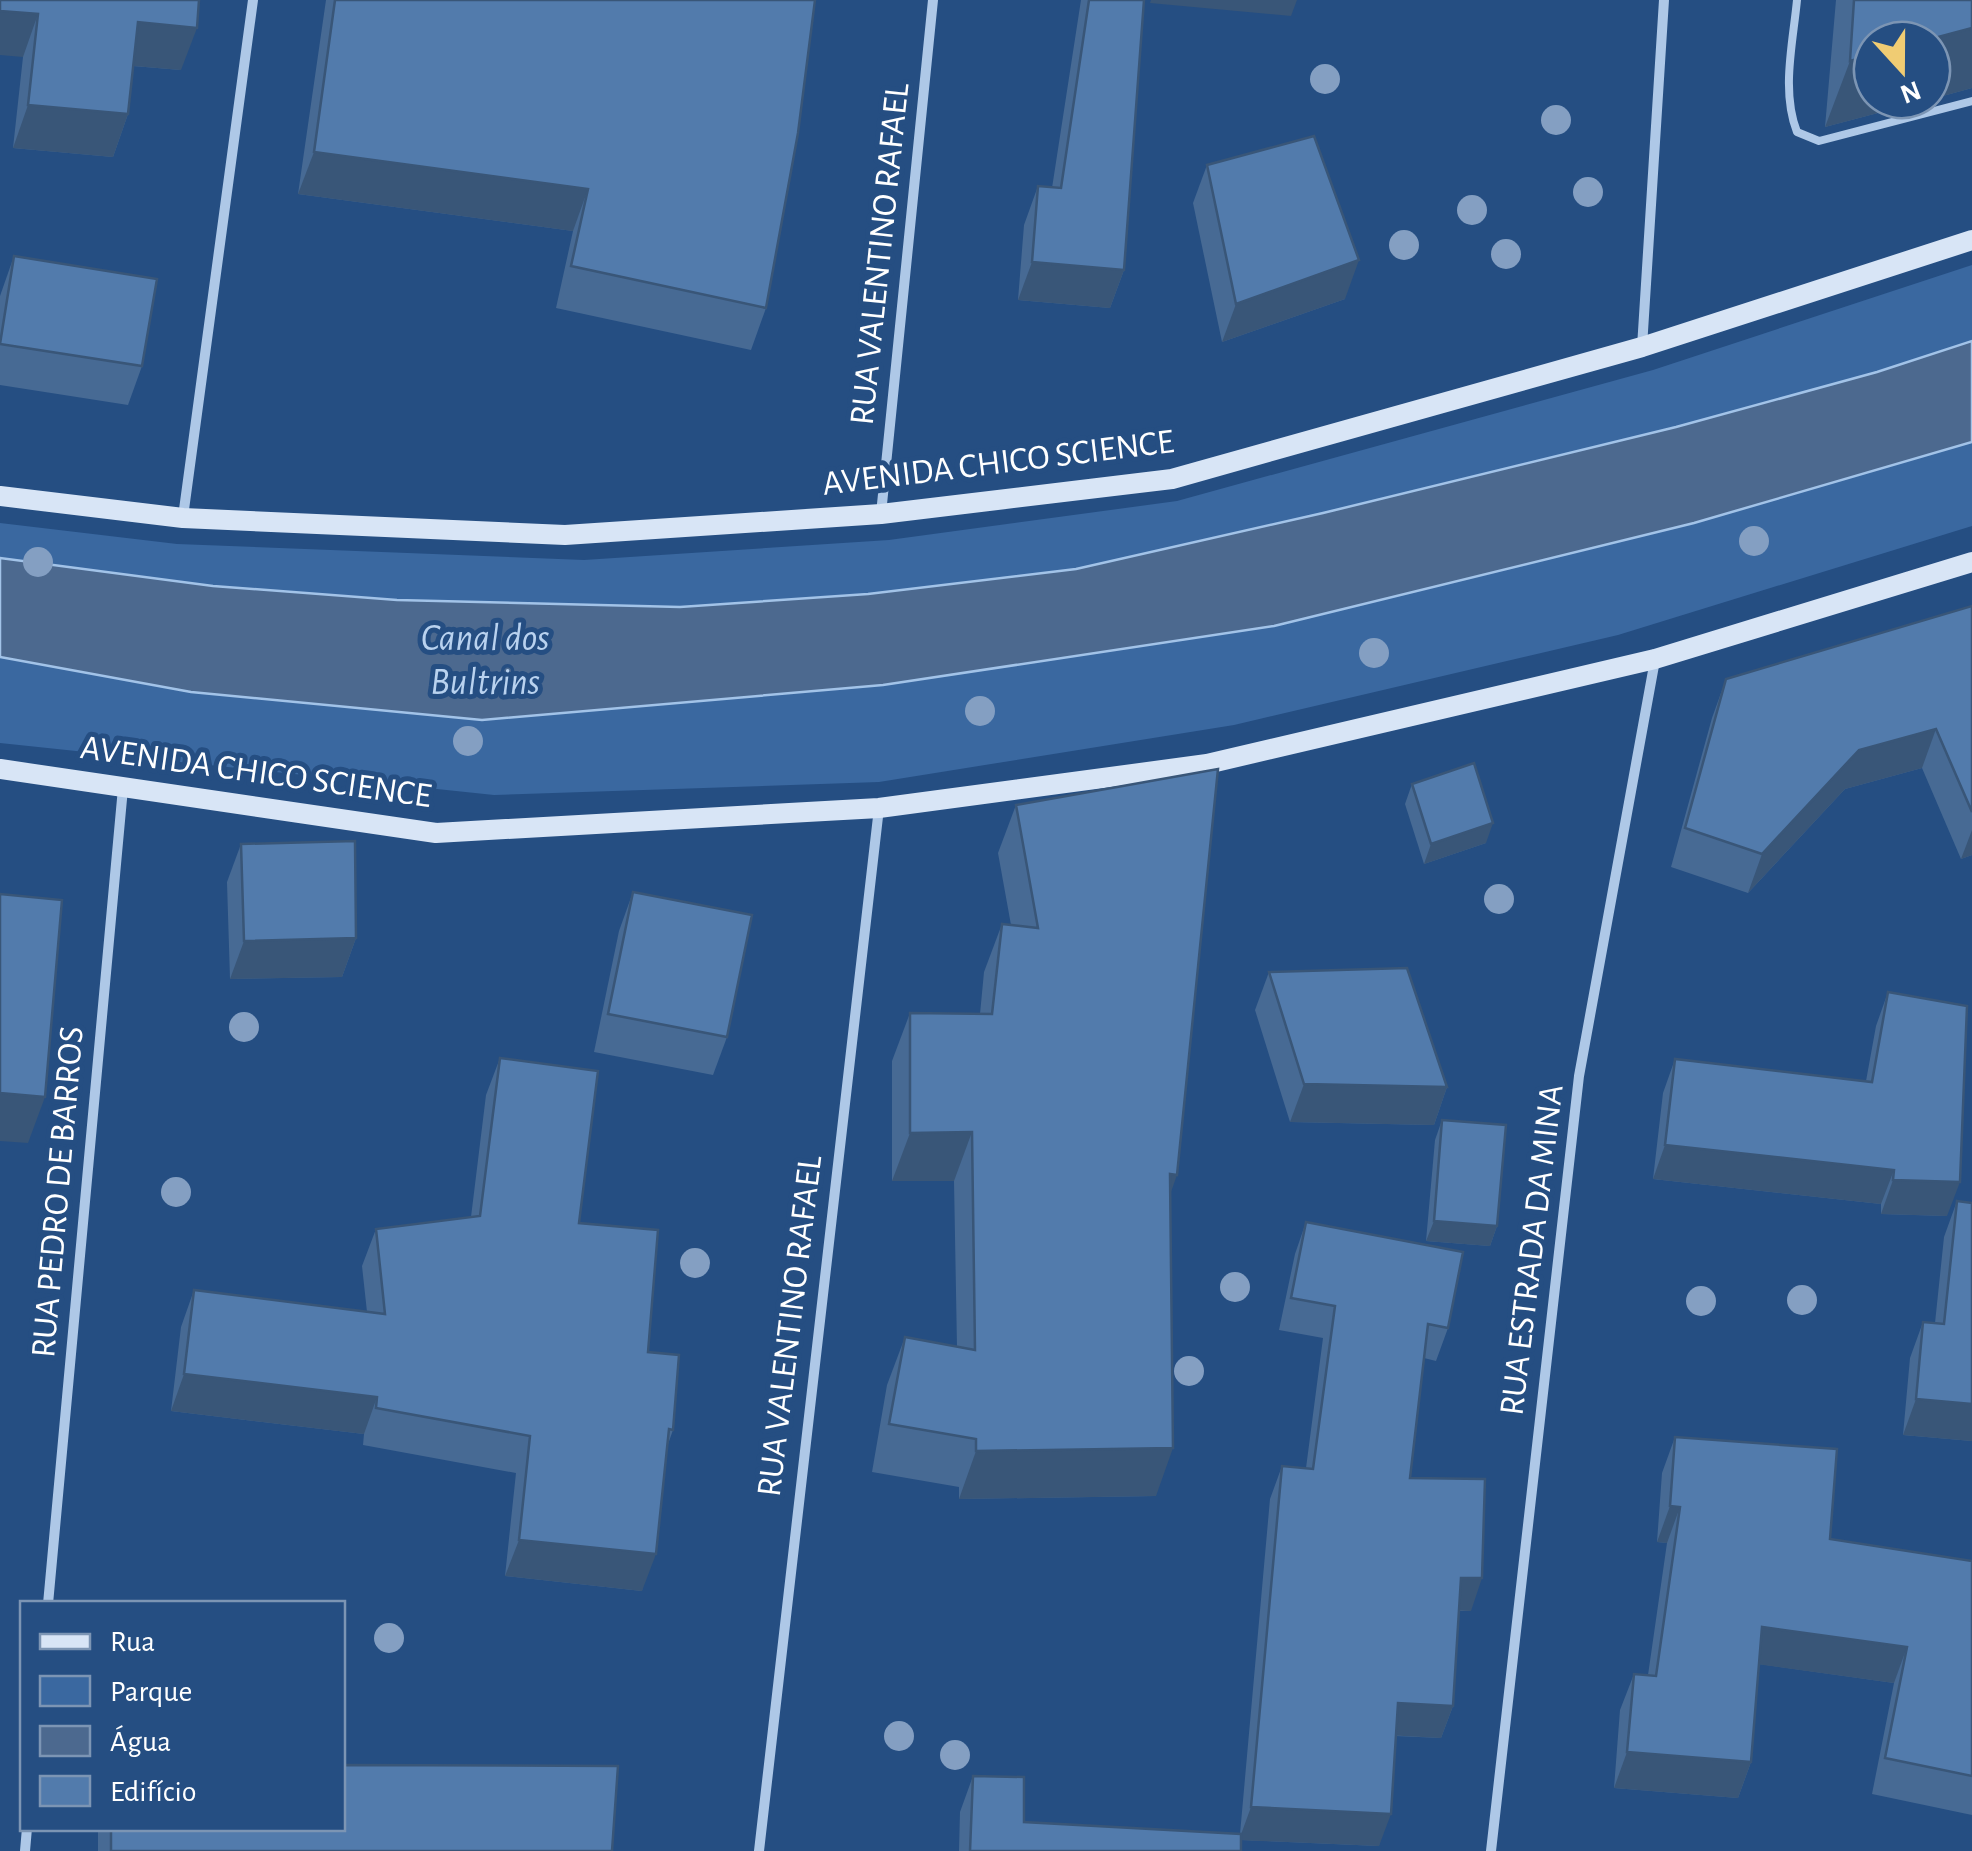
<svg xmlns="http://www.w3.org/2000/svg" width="1972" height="1851" font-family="'Alegreya Sans',sans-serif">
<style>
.green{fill:#3a68a0}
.water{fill:#4c698f;stroke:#a2c3e8;stroke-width:2.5}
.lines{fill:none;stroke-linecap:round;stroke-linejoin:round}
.lane{stroke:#aec8e7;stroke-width:8}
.street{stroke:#aec8e7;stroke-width:10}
.secondary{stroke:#d8e5f6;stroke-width:20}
.tree{fill:#849fc2}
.wall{fill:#476a94}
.shaded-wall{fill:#395678}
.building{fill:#527bac;stroke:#395678;stroke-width:2.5}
.labels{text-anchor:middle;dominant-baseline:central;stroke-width:10;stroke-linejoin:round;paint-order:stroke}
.street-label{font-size:35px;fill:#fff;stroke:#254e82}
.water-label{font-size:38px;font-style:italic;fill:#b9d2ef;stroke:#254e82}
</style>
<rect width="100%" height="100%" fill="#254e82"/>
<polygon class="green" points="1972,265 1972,526 1618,635 1234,725 879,782 494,795 0,743 0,523 177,544 584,560 889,540 1177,501 1653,370"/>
<polygon class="water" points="1972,341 1972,442 1694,523 1274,626 883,685 482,720 191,692 0,657 0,558 213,586 397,600 680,607 868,594 1076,569 1323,513 1676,427 1877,372"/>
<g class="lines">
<path class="lane" d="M1797,0C1793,43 1781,91 1797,132L1819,141L1972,101"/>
<g class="street">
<polyline points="1642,347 1664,0"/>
<polyline points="881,514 933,0"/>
<polyline points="183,517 253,0"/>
<polyline points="48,1604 123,788"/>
<polyline points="25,1851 27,1828"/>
<polyline points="759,1851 879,808"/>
<polyline points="1491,1851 1579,1076 1655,660"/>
</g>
<g class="secondary">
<polyline points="0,496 183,518 565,535 881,514 1172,479 1642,347 1972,240"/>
<polyline points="0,769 436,833 879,808 1207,764 1655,659 1972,562"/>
</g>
</g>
<g class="tree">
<circle cx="1325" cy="79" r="15"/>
<circle cx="1556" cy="120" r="15"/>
<circle cx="1588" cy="192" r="15"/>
<circle cx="1472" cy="210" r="15"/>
<circle cx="1404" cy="245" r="15"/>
<circle cx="1506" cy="254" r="15"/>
<circle cx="1754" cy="541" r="15"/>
<circle cx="38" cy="562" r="15"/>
<circle cx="1374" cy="653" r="15"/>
<circle cx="980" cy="711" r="15"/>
<circle cx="468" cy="741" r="15"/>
<circle cx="1499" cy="899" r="15"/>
<circle cx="244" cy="1027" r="15"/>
<circle cx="176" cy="1192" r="15"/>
<circle cx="695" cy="1263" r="15"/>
<circle cx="1235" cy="1287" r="15"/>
<circle cx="1802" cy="1300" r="15"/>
<circle cx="1701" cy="1301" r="15"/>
<circle cx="1189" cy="1371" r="15"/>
<circle cx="389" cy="1638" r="15"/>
<circle cx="899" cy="1736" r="15"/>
<circle cx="955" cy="1755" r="15"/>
</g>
<g class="wall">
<polygon points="0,0 181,70 133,66 128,114 113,157 13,148 23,57"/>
<polygon points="326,0 815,0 766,308 751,350 556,308 573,231 298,194"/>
<polygon points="1081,0 1144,0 1124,270 1110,308 1018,300 1024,225 1038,186 1052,188"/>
<polygon points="1836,0 1972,0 1972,88 1932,99 1872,100 1927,100 1825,127"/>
<polygon points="1207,165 1345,299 1222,342 1193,203"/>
<polygon points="14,256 142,366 128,405 0,385 0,296"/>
<polygon points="1972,606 1972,855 1961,859 1922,768 1845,789 1748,893 1671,867 1712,718 1726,679"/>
<polygon points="1412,784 1486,843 1424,864 1405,804"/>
<polygon points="1016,805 1170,1195 1156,1496 959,1499 959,1487 872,1472 887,1385 905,1337 957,1347 954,1181 892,1181 892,1061 910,1013 980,1014 984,972 1002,924 1011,925 998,853"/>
<polygon points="241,844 356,938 342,977 230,979 227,882"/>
<polygon points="633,892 727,1037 713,1075 594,1052 619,931"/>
<polygon points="1269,972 1447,1087 1434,1125 1290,1122 1255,1010"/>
<polygon points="1888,992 1947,1216 1881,1214 1881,1204 1653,1179 1663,1093 1675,1059 1866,1081 1876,1026"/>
<polygon points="500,1058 579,1223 648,1352 673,1430 667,1447 642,1591 505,1576 516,1473 363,1445 364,1434 171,1411 181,1327 194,1290 367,1312 362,1266 376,1229 471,1217 486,1095"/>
<polygon points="1442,1120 1497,1226 1490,1246 1426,1241 1435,1140"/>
<polygon points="1957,1201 1972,1441 1903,1435 1910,1358 1923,1322 1935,1323 1944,1237"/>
<polygon points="1306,1222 1448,1328 1436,1361 1424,1358 1410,1478 1471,1611 1459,1611 1453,1706 1441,1738 1396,1736 1379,1846 1241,1840 1241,1851 959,1851 960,1812 973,1776 1024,1822 1240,1834 1270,1499 1282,1466 1306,1468 1323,1338 1279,1330 1295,1254"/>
<polygon points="1675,1437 1830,1539 1972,1561 1972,1815 1872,1794 1894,1683 1759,1664 1751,1762 1738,1798 1614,1788 1620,1710 1634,1674 1648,1675 1667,1543 1657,1542 1662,1473"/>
<polygon points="98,1828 342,1828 612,1851 98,1851"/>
</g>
<g class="shaded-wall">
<polygon points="1151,0 1297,0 1291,16 1150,3"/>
<polygon points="0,11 38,14 23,57 0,55"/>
<polygon points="138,22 197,28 181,70 122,65"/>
<polygon points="1972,28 1972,88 1932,99 1932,40 1927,40"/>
<polygon points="1872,55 1872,100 1927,100 1825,127 1850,61"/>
<polygon points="28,105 128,114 113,157 13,148"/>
<polygon points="314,152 588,189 573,231 298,194"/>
<polygon points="1359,260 1345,299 1222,342 1236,304"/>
<polygon points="1032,262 1124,270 1110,308 1018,300"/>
<polygon points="1936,729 1922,768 1845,789 1748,893 1762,854 1859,750"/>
<polygon points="1493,823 1486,843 1424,864 1431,844"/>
<polygon points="1972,830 1972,855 1961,859"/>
<polygon points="356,938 342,977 230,979 244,941"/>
<polygon points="1304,1084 1447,1087 1434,1125 1290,1122"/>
<polygon points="0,1093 45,1097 28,1143 0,1141"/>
<polygon points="972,1132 954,1181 892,1181 910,1133"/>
<polygon points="1665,1145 1894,1170 1881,1204 1653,1179"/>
<polygon points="1170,1174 1177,1175 1160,1223"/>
<polygon points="1893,1180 1960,1182 1947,1216 1881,1214"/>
<polygon points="1434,1221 1497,1226 1490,1246 1426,1241"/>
<polygon points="184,1374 377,1397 364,1434 171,1411"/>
<polygon points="1916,1399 1972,1404 1972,1441 1903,1435"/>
<polygon points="1173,1448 1156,1496 959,1499 976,1451"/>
<polygon points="1670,1506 1680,1507 1667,1543 1657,1542"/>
<polygon points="519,1540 656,1554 642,1591 505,1576"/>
<polygon points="1461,1578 1482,1578 1471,1611 1449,1610"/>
<polygon points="1762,1627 1907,1647 1894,1683 1749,1663"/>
<polygon points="1398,1703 1453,1706 1441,1738 1386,1735"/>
<polygon points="1627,1752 1751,1762 1738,1798 1614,1788"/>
<polygon points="1251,1807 1391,1814 1379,1846 1239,1840"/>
</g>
<g class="building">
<polygon points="0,0 199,0 197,28 138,22 128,114 28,105 38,14 0,11"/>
<polygon points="335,0 815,0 798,133 766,308 571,266 588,189 314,152"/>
<polygon points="1089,0 1144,0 1124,270 1032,262 1038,186 1061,188"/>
<polygon points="1854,0 1972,0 1972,28 1927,40 1872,40 1872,55 1850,61"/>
<polygon points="1314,136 1359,260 1236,304 1207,165"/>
<polygon points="14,256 157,279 142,366 0,344"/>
<polygon points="1972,606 1972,812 1936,729 1859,750 1762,854 1685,828 1726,679"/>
<polygon points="1474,763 1493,823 1431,844 1412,784"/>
<polygon points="1218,769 1177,1175 1170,1174 1173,1448 976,1451 976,1439 889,1424 905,1337 975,1350 972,1132 910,1133 910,1013 992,1014 1002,924 1038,928 1016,805"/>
<polygon points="355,841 356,938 244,941 241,844"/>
<polygon points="633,892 752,915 727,1037 608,1014"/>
<polygon points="0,894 62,900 45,1097 0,1093"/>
<polygon points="1407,968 1447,1087 1304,1084 1269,972"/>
<polygon points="1888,992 1967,1006 1960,1182 1893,1180 1894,1170 1665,1145 1675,1059 1872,1082"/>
<polygon points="500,1058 598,1071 579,1223 658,1230 648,1352 679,1355 673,1430 669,1429 656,1554 519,1540 530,1436 376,1408 377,1397 184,1374 194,1290 385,1314 376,1229 480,1216"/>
<polygon points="1442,1120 1506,1125 1497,1226 1434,1221"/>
<polygon points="1957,1201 1972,1203 1972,1404 1916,1399 1923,1322 1944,1324"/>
<polygon points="1306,1222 1463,1252 1448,1328 1428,1324 1410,1478 1485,1479 1482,1578 1461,1578 1453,1706 1398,1703 1391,1814 1251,1807 1282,1466 1313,1469 1335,1306 1291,1298"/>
<polygon points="1675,1437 1837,1449 1830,1539 1972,1561 1972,1776 1885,1758 1907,1647 1762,1627 1751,1762 1627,1752 1634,1674 1656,1676 1680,1507 1670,1506"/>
<polygon points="342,1765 618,1766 612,1851 111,1851 111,1828 342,1828"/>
<polygon points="973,1776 1024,1777 1024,1822 1241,1834 1241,1851 970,1851"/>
</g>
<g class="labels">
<g class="street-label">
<text transform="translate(880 254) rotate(-84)">RUA VALENTINO RAFAEL</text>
<text transform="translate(998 463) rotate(-7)">AVENIDA CHICO SCIENCE</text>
<text transform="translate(256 772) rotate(8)">AVENIDA CHICO SCIENCE</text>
<text transform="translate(58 1192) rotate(-85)">RUA PEDRO DE BARROS</text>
<text transform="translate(1532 1250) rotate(-83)">RUA ESTRADA DA MINA</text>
<text transform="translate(790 1326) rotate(-83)">RUA VALENTINO RAFAEL</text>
</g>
<g class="water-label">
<text x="485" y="639">Canal dos<tspan x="485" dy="44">Bultrins</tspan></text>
</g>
</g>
<rect x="20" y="1601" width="325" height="230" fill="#254e82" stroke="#7c95b4" stroke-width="2.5"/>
<rect x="40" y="1634" width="50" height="15" fill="#d8e5f6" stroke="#7c95b4" stroke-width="2.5"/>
<text x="110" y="1651" font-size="30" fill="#ffffff">Rua</text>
<rect x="40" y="1676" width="50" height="30" fill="#3a68a0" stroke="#7c95b4" stroke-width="2.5"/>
<text x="110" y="1701" font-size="30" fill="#ffffff">Parque</text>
<rect x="40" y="1726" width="50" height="30" fill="#4c698f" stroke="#7c95b4" stroke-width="2.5"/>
<text x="110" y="1751" font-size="30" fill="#ffffff">Água</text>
<rect x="40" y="1776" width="50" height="30" fill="#527bac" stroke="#7c95b4" stroke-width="2.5"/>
<text x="110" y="1801" font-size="30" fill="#ffffff">Edifício</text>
<g transform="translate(1902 70) rotate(159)"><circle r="48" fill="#254e82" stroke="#7c95b4" stroke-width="2.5"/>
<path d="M0-8L18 38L0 25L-18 38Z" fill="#f0cc73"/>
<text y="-15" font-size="28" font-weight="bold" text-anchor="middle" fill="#ffffff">N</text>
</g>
</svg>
